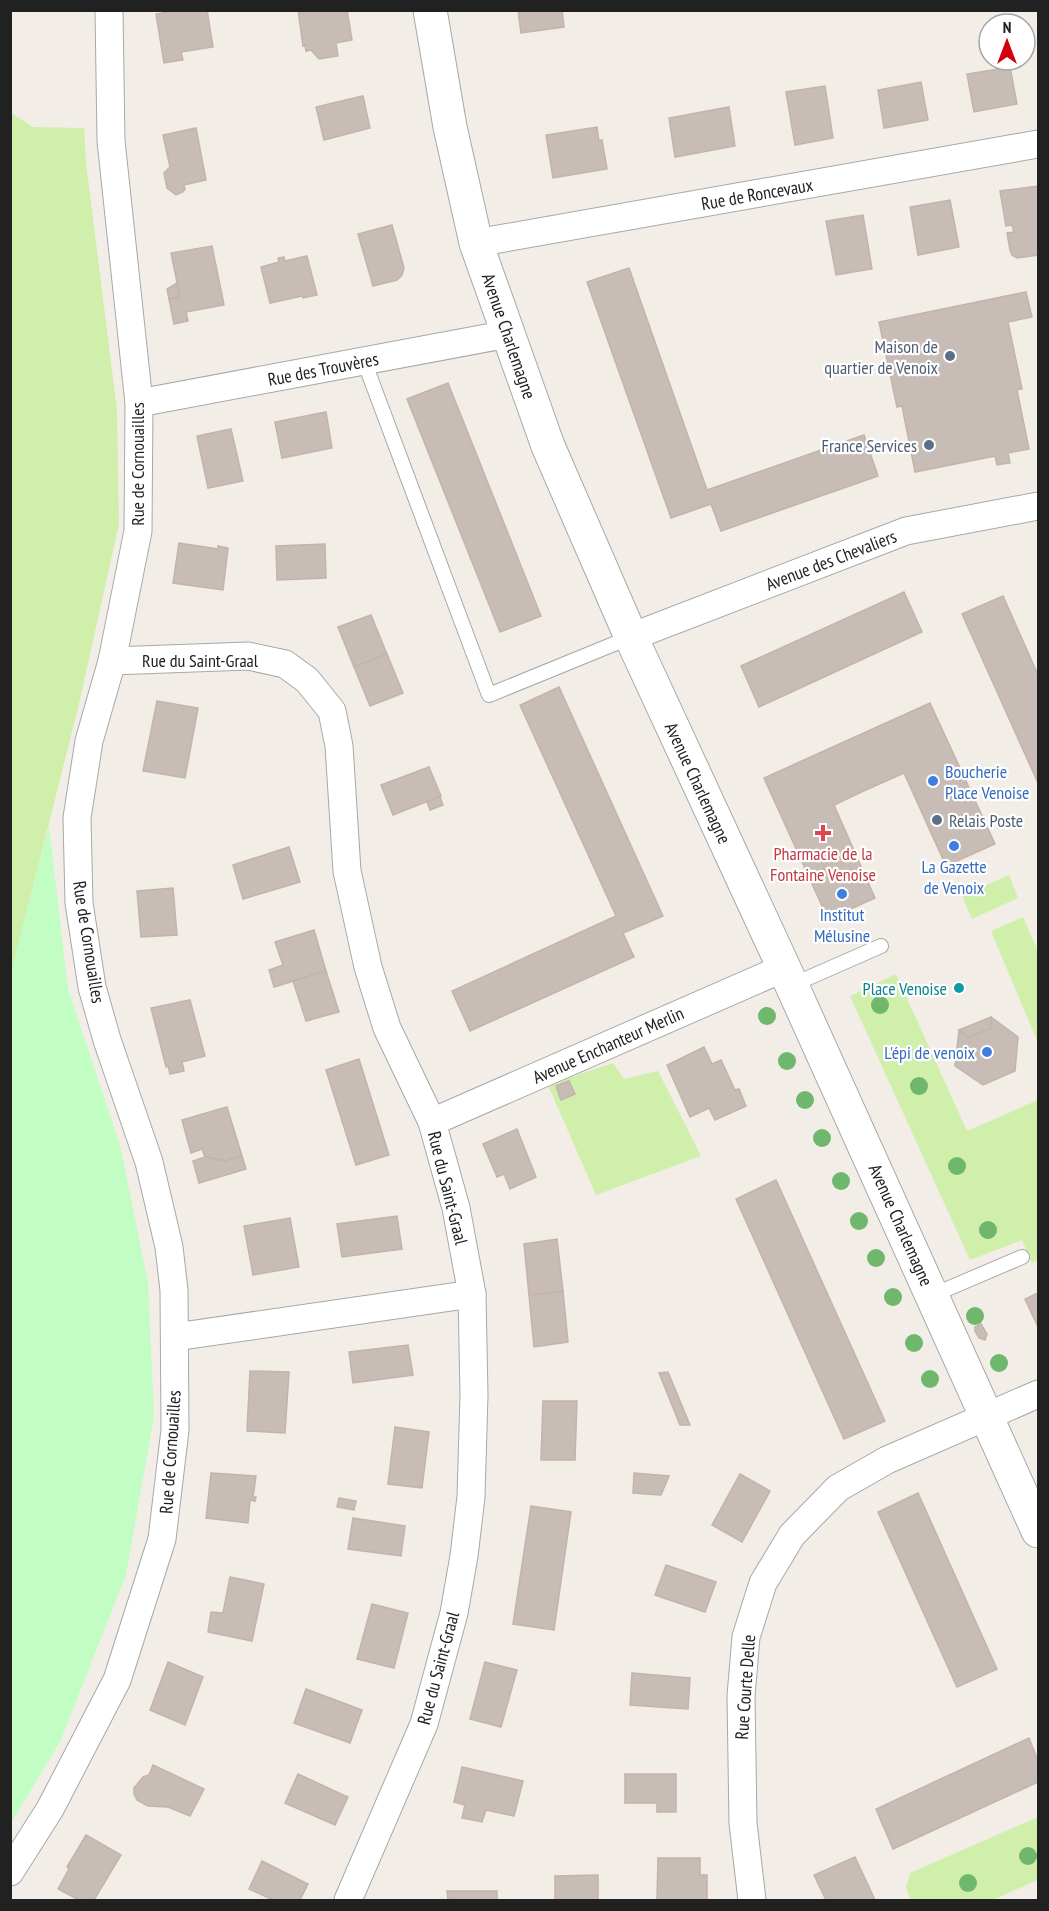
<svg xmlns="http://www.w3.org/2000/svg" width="1049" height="1911" font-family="'PT Sans Narrow',sans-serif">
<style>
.grass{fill:#cfefaa}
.park{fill:#c2fdc4}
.building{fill:#c7bdb6;stroke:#c5b3a8;stroke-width:1.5}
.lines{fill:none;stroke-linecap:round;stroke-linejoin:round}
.service-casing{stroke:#a8a8a8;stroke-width:16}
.minor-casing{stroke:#a8a8a8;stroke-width:29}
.tertiary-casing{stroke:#a8a8a8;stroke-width:35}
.service{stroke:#fff;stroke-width:14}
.minor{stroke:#fff;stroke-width:27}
.tertiary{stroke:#fff;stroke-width:33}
.tree{fill:#6fb76c}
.service-dot{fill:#5c6f8a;stroke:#fff;stroke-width:2}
.shop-dot{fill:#3f7fe0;stroke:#fff;stroke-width:2}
.health-dot{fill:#e0444e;stroke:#fff;stroke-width:2}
.culture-dot{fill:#0f9aa8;stroke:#fff;stroke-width:2}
.labels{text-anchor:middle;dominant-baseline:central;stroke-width:4.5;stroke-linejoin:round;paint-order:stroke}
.street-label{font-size:18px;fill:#212121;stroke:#fff}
.service-label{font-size:18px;fill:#4e5e75;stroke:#fff;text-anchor:end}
.shop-label{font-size:18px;fill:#366cbe;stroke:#fff}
.health-label{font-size:18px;fill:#be3a42;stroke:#fff}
.culture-label{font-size:18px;fill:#0d838f;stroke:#fff;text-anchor:end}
</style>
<rect width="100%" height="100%" fill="#f2eee7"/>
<g class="grass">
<polygon points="11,113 33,127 84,128 86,162 117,410 119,524 78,708 11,974"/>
<polygon points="1009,875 1018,898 972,919 962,896"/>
<polygon points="1023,917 1038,951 1038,1043 991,931"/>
<polygon points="896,974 967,1131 1038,1100 1038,1260 1032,1263 1022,1240 970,1260 850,996"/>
<polygon points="613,1063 624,1079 658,1071 701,1156 596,1195 548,1085"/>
<polygon points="1038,1817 1038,1880 992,1900 911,1900 906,1888 910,1873"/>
</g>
<polygon class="park" points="49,826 68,989 120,1145 148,1283 154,1416 126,1575 60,1742 11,1823 10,974"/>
<g class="building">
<polygon points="180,10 207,10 213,47 181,52 183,60 164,63 156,14"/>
<polygon points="298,10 347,10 352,40 336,43 338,56 319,59 311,50 306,51 305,45 303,46"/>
<polygon points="518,10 562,10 564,27 521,33"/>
<polygon points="1010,67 1017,104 974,112 967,74"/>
<polygon points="921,82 928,120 884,128 878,90"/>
<polygon points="825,86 833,138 795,145 786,92"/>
<polygon points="363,96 370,128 324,140 316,107"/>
<polygon points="729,107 735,146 675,157 669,118"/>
<polygon points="597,127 599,141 602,140 607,169 553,178 546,135"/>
<polygon points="196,128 206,180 184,185 185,189 183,192 176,195 167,188 164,173 170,167 163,135"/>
<polygon points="1038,186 1038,255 1017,258 1012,255 1010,250 1007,233 1014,232 1012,225 1006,226 1000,191"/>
<polygon points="950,200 959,247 918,255 910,207"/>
<polygon points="863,215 872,269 836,275 826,221"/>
<polygon points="392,225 404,268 402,275 397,280 373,286 358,234"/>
<polygon points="212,246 224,305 186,312 188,321 174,324 169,299 180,297 171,253"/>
<polygon points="307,256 317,295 303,298 302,296 270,303 261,267 279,262 278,258 284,257 285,261"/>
<polygon points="629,268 707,490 864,435 878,476 721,531 711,504 671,518 587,282"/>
<polygon points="177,283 180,297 169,299 167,289"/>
<polygon points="1026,292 1032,317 1008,322 1022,389 1017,390 1029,449 1008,453 1010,463 997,465 995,456 915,472 902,406 897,407 879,322"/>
<polygon points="448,383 541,616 500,632 407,399"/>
<polygon points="326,412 332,448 282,458 275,422"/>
<polygon points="231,429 243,481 208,488 197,436"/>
<polygon points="179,543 218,549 218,546 228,548 223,590 173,583"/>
<polygon points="325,544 326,578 277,580 276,546"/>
<polygon points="904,592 922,632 759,707 741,666"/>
<polygon points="1003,596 1038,675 1038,783 962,614"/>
<polygon points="371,615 387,654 354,667 338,627"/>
<polygon points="387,654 403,693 370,706 354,667"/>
<polygon points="559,687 663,916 623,933 634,957 470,1031 452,991 616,916 520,705"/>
<polygon points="157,701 198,708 185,778 143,771"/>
<polygon points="930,703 995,844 946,866 904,773 868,789 834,805 875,898 828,919 764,778"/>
<polygon points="429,767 441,796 393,815 381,785"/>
<polygon points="440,797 443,805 430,810 427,802"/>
<polygon points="289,847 300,882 243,899 233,865"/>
<polygon points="173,888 177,935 141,937 137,891"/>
<polygon points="314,930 326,971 274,987 269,970 283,965 275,942"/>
<polygon points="326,971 339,1012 306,1021 293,981"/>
<polygon points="190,1000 205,1056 182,1062 184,1071 170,1074 168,1066 166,1067 151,1008"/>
<polygon points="991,1017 991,1028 968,1038 959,1030"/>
<polygon points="991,1017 1018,1037 1015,1071 983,1085 955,1066 959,1030 968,1038 991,1028"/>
<polygon points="704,1047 712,1064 721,1060 735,1090 739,1089 746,1106 715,1120 709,1108 690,1117 667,1065"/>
<polygon points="359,1059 389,1155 356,1165 326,1070"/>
<polygon points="569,1081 575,1094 561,1100 556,1086"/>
<polygon points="227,1107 242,1156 225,1161 205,1157 202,1149 191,1153 182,1120"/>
<polygon points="517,1129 536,1177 510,1189 504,1174 497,1177 483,1144"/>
<polygon points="242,1156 246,1169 199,1183 193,1161 205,1157 225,1161"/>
<polygon points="776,1180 885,1421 844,1439 736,1199"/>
<polygon points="397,1216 402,1249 342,1257 337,1224"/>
<polygon points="290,1218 299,1267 253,1275 244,1226"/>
<polygon points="557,1239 563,1291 529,1295 524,1244"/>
<polygon points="563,1291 568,1342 534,1347 529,1295"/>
<polygon points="1038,1293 1038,1327 1025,1299"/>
<polygon points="981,1324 987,1334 985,1340 979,1338 975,1331 975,1327"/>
<polygon points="408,1345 413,1375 353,1383 349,1352"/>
<polygon points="250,1371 289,1372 285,1433 247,1431"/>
<polygon points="668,1372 690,1425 680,1425 659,1373"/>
<polygon points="543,1401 577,1401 575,1460 541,1460"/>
<polygon points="395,1427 429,1432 422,1488 388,1484"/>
<polygon points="211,1473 256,1476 253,1497 256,1497 255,1501 250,1500 248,1523 206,1518"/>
<polygon points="634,1473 669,1476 661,1495 633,1493"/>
<polygon points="740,1474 770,1491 742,1542 712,1525"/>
<polygon points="918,1493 997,1669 957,1687 878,1512"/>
<polygon points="339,1498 356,1501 354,1510 337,1507"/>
<polygon points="531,1506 571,1512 554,1630 513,1624"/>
<polygon points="353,1518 405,1526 401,1556 348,1549"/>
<polygon points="666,1565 716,1582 705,1612 655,1595"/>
<polygon points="230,1577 264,1584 252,1641 208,1632 211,1612 223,1613"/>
<polygon points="372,1604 408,1613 394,1668 357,1659"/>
<polygon points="168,1662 203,1677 185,1725 150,1710"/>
<polygon points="485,1662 517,1670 501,1727 470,1719"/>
<polygon points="632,1673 690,1678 688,1709 630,1705"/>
<polygon points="306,1689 362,1710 350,1743 294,1723"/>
<polygon points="1029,1738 1038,1761 1038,1782 893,1849 876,1809"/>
<polygon points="153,1765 204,1789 190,1816 168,1807 148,1806 137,1800 134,1794 134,1788 143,1777 149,1775"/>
<polygon points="462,1767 523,1781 514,1816 486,1810 482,1822 462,1818 465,1805 454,1802"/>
<polygon points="298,1774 348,1797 335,1825 285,1803"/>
<polygon points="625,1774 676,1774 676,1812 657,1812 657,1803 625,1803"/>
<polygon points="86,1835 121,1855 94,1900 79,1900 58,1889 69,1869 67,1867"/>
<polygon points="855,1857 875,1900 826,1900 814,1875"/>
<polygon points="658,1858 700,1858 700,1875 707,1875 707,1900 657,1900"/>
<polygon points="262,1861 308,1884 300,1900 273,1900 249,1889"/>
<polygon points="598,1875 598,1900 555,1900 555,1876"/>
<polygon points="447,1891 497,1891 497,1900 448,1900"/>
</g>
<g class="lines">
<g class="service-casing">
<g id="service">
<polyline points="364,361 489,695 631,637"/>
<polyline points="792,985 881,946"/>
<polyline points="933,1295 1022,1257"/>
</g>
</g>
<g class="minor-casing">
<g id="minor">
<polyline points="476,243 1038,144"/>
<polyline points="139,403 508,334"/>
<polyline points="631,637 906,531 1038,506"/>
<polyline points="112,661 248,656 285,664 307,680 332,711 339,746 347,871 368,967 387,1028 432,1122 456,1208 472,1294 474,1395 471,1497 464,1556 454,1613 424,1724 348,1900"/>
<polyline points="432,1122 784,968"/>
<polyline points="175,1337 472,1294"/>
<polyline points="10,1872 50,1809 117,1680 162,1539 175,1430 174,1290 169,1247 149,1162 107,1040 92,987 79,903 77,818 89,741 112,661 138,531 139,403 111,141 109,10"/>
<polyline points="752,1900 743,1823 741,1696 746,1637 763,1583 792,1535 838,1488 887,1460 1038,1394"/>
</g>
</g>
<g class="tertiary-casing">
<polyline id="tertiary" points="430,10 450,127 476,243 548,446 631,637 784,968 1038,1531"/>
</g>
<use href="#service" class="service"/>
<use href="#minor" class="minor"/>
<use href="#tertiary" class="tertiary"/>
</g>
<g class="tree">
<circle cx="880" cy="1005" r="9"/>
<circle cx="767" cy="1016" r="9"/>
<circle cx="787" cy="1061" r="9"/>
<circle cx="919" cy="1086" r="9"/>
<circle cx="805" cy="1100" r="9"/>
<circle cx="822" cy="1138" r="9"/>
<circle cx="957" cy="1166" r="9"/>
<circle cx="841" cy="1181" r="9"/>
<circle cx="859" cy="1221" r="9"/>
<circle cx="988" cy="1230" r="9"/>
<circle cx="876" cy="1258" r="9"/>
<circle cx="893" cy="1297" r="9"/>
<circle cx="975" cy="1316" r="9"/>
<circle cx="914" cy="1343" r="9"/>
<circle cx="999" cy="1363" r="9"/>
<circle cx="930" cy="1379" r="9"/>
<circle cx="1028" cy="1856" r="9"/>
<circle cx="968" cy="1883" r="9"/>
</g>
<g class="service-dot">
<circle cx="950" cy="356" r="6"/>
<circle cx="929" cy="445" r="6"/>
<circle cx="937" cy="820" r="6"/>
</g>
<g class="shop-dot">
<circle cx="933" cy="781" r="6"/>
<circle cx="954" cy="846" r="6"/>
<circle cx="842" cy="894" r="6"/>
<circle cx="987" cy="1052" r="6"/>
</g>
<path class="health-dot" d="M820 824h6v6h6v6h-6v6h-6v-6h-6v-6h6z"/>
<circle class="culture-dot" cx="959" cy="988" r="6"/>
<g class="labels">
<g class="street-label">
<text transform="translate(757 194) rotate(-10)">Rue de Roncevaux</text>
<text transform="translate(509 336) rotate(71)">Avenue Charlemagne</text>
<text transform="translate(323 369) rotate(-11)">Rue des Trouvères</text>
<text transform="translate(137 464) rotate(-90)">Rue de Cornouailles</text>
<text transform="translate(831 560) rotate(-21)">Avenue des Chevaliers</text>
<text x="200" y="660">Rue du Saint-Graal</text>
<text transform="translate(698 783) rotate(65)">Avenue Charlemagne</text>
<text transform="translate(89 942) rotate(81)">Rue de Cornouailles</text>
<text transform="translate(608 1045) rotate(-24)">Avenue Enchanteur Merlin</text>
<text transform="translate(448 1188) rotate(76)">Rue du Saint-Graal</text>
<text transform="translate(901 1225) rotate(66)">Avenue Charlemagne</text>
<text transform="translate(170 1452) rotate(-86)">Rue de Cornouailles</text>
<text transform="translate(438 1668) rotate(-75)">Rue du Saint-Graal</text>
<text transform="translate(745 1687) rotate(-86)">Rue Courte Delle</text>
</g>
<g class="service-label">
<text x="938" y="346">Maison de<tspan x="938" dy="21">quartier de Venoix</tspan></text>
<text x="917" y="445">France Services</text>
<text x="949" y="820" text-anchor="start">Relais Poste</text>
</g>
<g class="shop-label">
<text x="945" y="771" text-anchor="start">Boucherie<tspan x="945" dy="21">Place Venoise</tspan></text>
<text x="954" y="866">La Gazette<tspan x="954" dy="21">de Venoix</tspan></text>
<text x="842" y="914">Institut<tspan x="842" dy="21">Mélusine</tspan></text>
<text x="975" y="1052" text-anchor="end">L'épi de venoix</text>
</g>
<g class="health-label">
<text x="823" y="853">Pharmacie de la<tspan x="823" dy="21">Fontaine Venoise</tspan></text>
</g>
<g class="culture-label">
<text x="947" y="988">Place Venoise</text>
</g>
</g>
<rect width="1049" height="1911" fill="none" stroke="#212121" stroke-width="24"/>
<g transform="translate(1007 42)"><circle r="28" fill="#ffffff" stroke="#a6a6a6" stroke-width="1.5"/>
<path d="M0-4.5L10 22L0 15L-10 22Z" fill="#d2000b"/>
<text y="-9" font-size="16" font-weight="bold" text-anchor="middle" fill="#212121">N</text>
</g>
</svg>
